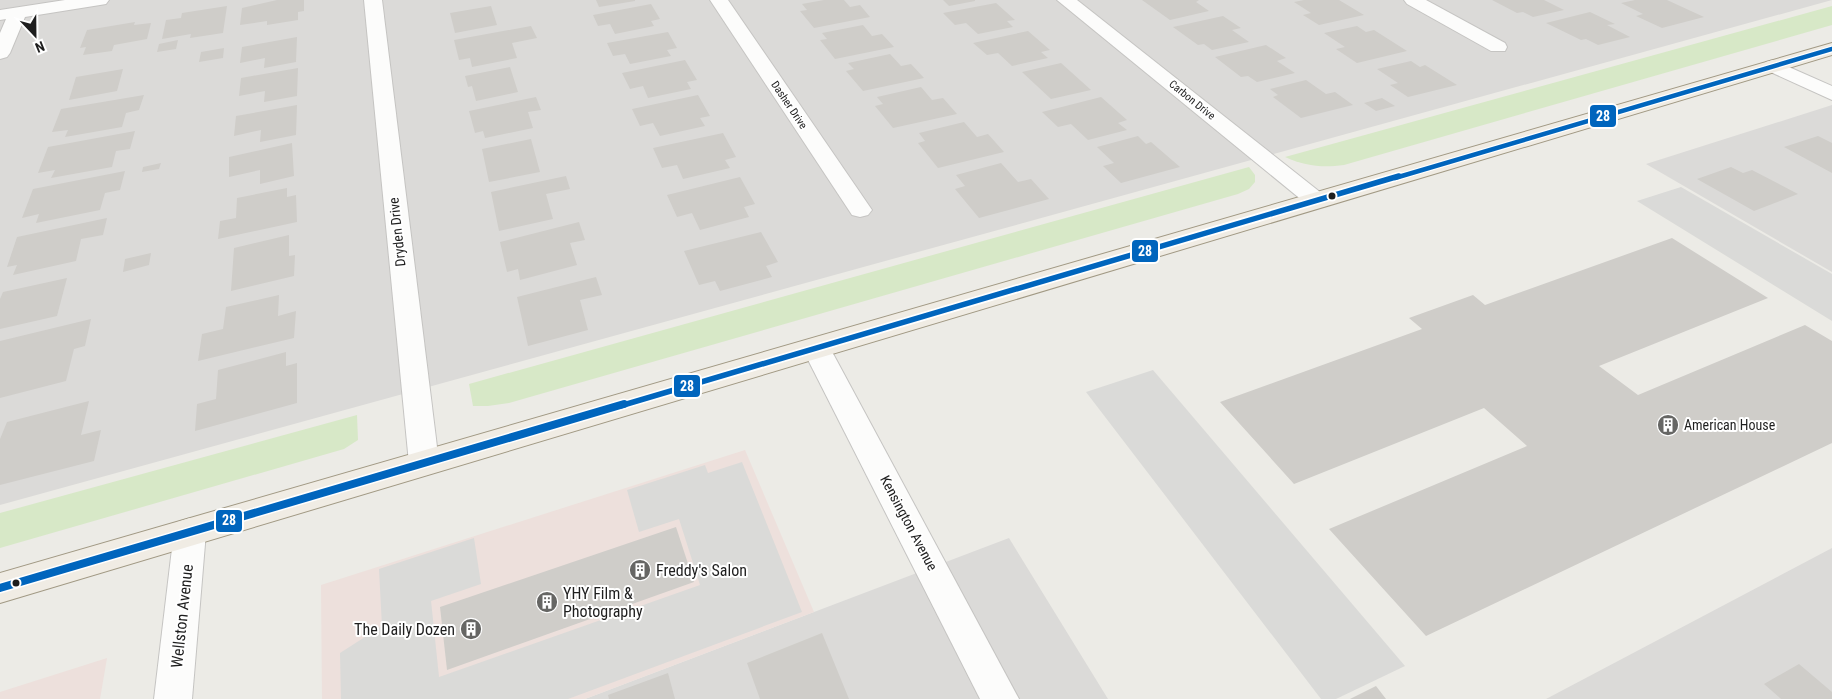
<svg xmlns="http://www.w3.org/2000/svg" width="1832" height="699" font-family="'Roboto Condensed',sans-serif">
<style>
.residential{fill:#dbdad8}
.commercial{fill:#ede0dc}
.religious{fill:#dadad8}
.grass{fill:#d7e8c7}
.building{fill:#cfcdc9}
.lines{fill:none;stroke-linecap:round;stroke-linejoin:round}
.minor-casing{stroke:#c5c4c2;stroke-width:2}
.major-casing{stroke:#a19984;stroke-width:2}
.minor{fill:#fcfcfb;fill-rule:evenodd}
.major{fill:#f0ece4;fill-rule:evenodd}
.bus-1-far2-casing{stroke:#fff;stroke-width:7}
.bus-1-far1-casing{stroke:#fff;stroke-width:9}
.bus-1-casing{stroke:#fff;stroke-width:11}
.bus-1-far2{stroke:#0065bd;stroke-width:4.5}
.bus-1-far1{stroke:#0065bd;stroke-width:5.5}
.bus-1{stroke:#0065bd;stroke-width:8}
.bus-dot{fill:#1e1e1e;stroke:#fff;stroke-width:2}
.labels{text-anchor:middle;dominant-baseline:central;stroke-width:4;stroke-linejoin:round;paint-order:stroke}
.far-street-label{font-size:11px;fill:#1e1e1e;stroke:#fff}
.street-label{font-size:14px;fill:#1e1e1e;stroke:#fff}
.poi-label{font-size:14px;fill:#1e1e1e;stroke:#fff;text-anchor:start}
.near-poi-label{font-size:16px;fill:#1e1e1e;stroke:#fff;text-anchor:start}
.near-street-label{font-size:16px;fill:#1e1e1e;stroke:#fff}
.line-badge{stroke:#fff;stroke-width:2}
.badge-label{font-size:14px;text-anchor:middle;font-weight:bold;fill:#fff}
</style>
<rect width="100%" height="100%" fill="#ecebe6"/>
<g class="residential">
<polygon points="0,0 1832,0 0,505"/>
<polygon points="1832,105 1832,272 1646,164"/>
<polygon points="1009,538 1108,699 585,699"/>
<polygon points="1832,548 1832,699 1546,699"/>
</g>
<g class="commercial">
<polygon points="745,450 814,612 585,699 322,699 321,585"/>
<polygon points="107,658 100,699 0,699 0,692"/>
</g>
<g class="religious">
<polygon points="1681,187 1832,274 1832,321 1637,201"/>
<polygon points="1153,370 1405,666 1336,699 1321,699 1086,392"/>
<polygon points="742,462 802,612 568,699 341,699 340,653 382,626 379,569 474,538 481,584 431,601 439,677 700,585 679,519 639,532 627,490 705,465 708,473"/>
</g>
<g class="grass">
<path d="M1832,6V25L1344,165C1322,168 1305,166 1285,157Z"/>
<polygon points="1249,167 1255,175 1255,182 1249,189 1238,194 509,403 488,406 473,406 469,384"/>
<polygon points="357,415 358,440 344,449 0,548 0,513"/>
</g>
<g class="building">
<polygon points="277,0 304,0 304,11 298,12 298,20 267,25 267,21 240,25 242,8"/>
<polygon points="596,0 635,0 635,1 599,7"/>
<polygon points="824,0 844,0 850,7 860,5 870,17 814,28 800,11 807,10 802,4"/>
<polygon points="943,0 975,0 975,1 949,6"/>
<polygon points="1142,0 1199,0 1196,2 1209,11 1170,20"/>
<polygon points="1304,0 1339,0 1364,15 1319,25 1303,15 1311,13 1294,2"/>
<polygon points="1492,0 1544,0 1564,10 1533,17 1523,12 1517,13"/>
<polygon points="1635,0 1667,0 1704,17 1662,28 1636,16 1643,14 1621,3"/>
<polygon points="996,3 1015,20 1007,21 1013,27 978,34 966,23 955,25 943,13"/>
<polygon points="651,4 660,19 651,21 654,26 615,34 610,24 598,26 593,15"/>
<polygon points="227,6 223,33 190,38 191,34 162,39 166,20 181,18 182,13"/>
<polygon points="491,6 497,25 455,33 450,13"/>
<polygon points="1590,12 1615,24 1607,25 1630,37 1598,45 1586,39 1581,40 1546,23"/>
<polygon points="1223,16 1241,28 1232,30 1249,42 1212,50 1204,44 1198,45 1173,27"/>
<polygon points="135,22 134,25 151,23 147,39 114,45 112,51 83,55 86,47 80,48 87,30"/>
<polygon points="863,25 872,36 882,34 894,47 835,59 820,40 827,39 822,33"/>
<polygon points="531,26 537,38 512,43 517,58 472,67 470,58 459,60 454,40"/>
<polygon points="1357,26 1366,32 1374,30 1407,51 1357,63 1336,49 1345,47 1324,33"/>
<polygon points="1028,31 1050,50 1041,52 1048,58 1012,66 998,53 987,55 973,43"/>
<polygon points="668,32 677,48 667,50 671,56 630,64 625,54 613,56 607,43"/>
<polygon points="297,37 296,62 264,68 265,58 240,63 242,47"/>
<polygon points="178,40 176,49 157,52 159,44"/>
<polygon points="1266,45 1286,58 1277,61 1295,73 1257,82 1248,76 1241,77 1215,57"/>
<polygon points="224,48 223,58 199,62 201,52"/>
<polygon points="890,54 901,66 911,64 924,78 863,91 846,71 854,69 848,63"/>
<polygon points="685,60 697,80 687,82 691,89 648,98 643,86 630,89 622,73"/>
<polygon points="1411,61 1420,67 1425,65 1457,85 1408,97 1390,85 1398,83 1377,69"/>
<polygon points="1061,63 1091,90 1051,99 1022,72"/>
<polygon points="510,67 518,92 476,101 472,86 468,87 465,76"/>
<polygon points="298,68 297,96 264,102 265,91 239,96 241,78"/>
<polygon points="123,69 117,91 69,100 76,77"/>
<polygon points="1306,80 1326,94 1335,92 1353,105 1301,118 1273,97 1278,95 1270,89"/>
<polygon points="921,87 932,100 943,98 957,114 893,128 875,106 883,104 877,97"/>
<polygon points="144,95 139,110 126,113 122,127 65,137 68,130 52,132 61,109"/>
<polygon points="698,95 710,116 700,118 705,126 660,136 653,123 640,126 632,109"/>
<polygon points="536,97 541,110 528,112 533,128 485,138 483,131 475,133 469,111"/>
<polygon points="1101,97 1127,120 1118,123 1127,130 1088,140 1071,124 1058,127 1042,112"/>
<polygon points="1382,98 1395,106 1376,111 1364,103"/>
<polygon points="297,105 296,135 260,142 261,130 234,136 236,116"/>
<polygon points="964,122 977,137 988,134 1004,152 938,168 918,143 925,141 919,133"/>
<polygon points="135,131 130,149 116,151 112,167 51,178 55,170 38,173 48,147"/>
<polygon points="723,133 736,157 725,160 730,168 683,179 677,165 662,168 653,148"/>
<polygon points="1138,136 1146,144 1151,142 1180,167 1121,183 1103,166 1114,163 1097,147"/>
<polygon points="1818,136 1832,143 1832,173 1784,147"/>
<polygon points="531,139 540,172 489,182 482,149"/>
<polygon points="292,143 294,176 260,184 260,170 229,177 229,157"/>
<polygon points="161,163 159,169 142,172 143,167"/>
<polygon points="1001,163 1018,182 1031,179 1049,199 979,218 955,189 965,186 956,175"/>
<polygon points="1731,167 1743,173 1752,170 1798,194 1754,211 1697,179"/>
<polygon points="125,171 120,190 105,193 100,210 36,223 39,214 22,218 33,189"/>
<polygon points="566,176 570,189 546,194 553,219 499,231 491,192"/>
<polygon points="740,177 755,204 744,207 749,217 700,230 692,213 677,217 667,195"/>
<polygon points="287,188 287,197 296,195 297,222 218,239 220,221 236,218 237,198"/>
<polygon points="107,218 103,235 81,239 76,261 13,275 17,265 7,267 17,237"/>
<polygon points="579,222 585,240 570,243 577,265 520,280 518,269 507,272 500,242"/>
<polygon points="761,232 778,262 766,266 772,277 720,291 715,281 699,285 684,251"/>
<polygon points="289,235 289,256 295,255 294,276 231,291 234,248"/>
<polygon points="1672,238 1768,298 1599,366 1638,395 1805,325 1832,341 1832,443 1426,636 1329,529 1527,446 1484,408 1294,484 1220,402 1422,329 1409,318 1473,295 1485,305"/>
<polygon points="151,253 149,265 123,272 125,259"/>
<polygon points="596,277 602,295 580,300 588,330 528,346 517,297"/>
<polygon points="67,278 57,316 0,329 0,299 3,292"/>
<polygon points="279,295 278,316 296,311 294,338 198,361 202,334 223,329 226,307"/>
<polygon points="91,319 85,346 74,349 66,381 0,398 0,341"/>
<polygon points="286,352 286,366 297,363 297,403 195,431 197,404 216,399 218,370"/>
<polygon points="89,401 81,435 101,430 94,461 0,485 0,439 7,422"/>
<polygon points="676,527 694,582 447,670 440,607"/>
<polygon points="822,633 849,699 760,699 747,663"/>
<polygon points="1799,664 1832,692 1832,699 1781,699 1764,684"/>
<polygon points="668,673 675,699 609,699 608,695"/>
<polygon points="1376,686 1386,699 1350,699"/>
</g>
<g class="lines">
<g class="minor-casing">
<g id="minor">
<polygon points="65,0 109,0 106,4 100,5 25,17 10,53 7,57 0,59 0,33 6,19 0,20 0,10"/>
<polygon points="364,0 382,0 439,463 435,471 424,475 413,471 409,463"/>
<polygon points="710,0 728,0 872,210 868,215 860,217 852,215"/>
<polygon points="1057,0 1077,0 1325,196 1329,201 1325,206 1317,208 1309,206"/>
<polygon points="1404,0 1426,0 1505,43 1507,47 1505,51 1491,51 1407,4"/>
<polygon points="1773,60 1832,86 1832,100 1766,70 1763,66 1766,62"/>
<polygon points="816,338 826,341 830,348 1019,699 980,699 802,348 806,341"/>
<polygon points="190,518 202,522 206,532 192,699 154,699 174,532 178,522"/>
</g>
</g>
<g class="major-casing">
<polygon id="major" points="1832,43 1832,55 0,603 0,573"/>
</g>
<use href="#minor" class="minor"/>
<use href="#major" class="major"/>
<g class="bus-1-far2-casing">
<polyline id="bus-1-far2" points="1395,178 1832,49"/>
</g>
<g class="bus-1-far1-casing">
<polyline id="bus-1-far1" points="620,406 1399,176"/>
</g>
<g class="bus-1-casing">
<polyline id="bus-1" points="0,588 624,404"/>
</g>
<use href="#bus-1-far2" class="bus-1-far2"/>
<use href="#bus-1-far1" class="bus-1-far1"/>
<use href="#bus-1" class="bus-1"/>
</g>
<defs>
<g id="building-disc" transform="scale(1.125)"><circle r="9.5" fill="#666664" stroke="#fff"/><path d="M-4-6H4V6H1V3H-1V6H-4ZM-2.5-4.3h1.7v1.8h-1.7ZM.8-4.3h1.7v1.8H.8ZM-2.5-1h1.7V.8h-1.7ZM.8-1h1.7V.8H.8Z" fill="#fff"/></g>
</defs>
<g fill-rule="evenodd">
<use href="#building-disc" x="1668" y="425"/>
<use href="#building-disc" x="640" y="570"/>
<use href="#building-disc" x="547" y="602"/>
<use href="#building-disc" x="471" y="629"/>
</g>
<g class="bus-dot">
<circle cx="1332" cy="196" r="4.5"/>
<circle cx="16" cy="583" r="4.5"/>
</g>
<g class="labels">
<g class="far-street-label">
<text transform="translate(1192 100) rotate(39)">Carbon Drive</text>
<text transform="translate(789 105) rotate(56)">Dasher Drive</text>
</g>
<g class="street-label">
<text transform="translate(397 232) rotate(-96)">Dryden Drive</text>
<text transform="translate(909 523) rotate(62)">Kensington Avenue</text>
</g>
<g class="poi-label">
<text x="1684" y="425">American House</text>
</g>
<g class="near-poi-label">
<text x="656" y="570">Freddy's Salon</text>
<text x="563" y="593">YHY Film &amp;<tspan x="563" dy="18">Photography</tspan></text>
<text x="455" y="629" text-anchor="end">The Daily Dozen</text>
</g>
<g class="near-street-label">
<text transform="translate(182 616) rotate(-84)">Wellston Avenue</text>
</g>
</g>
<g class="line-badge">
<rect x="1589" y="104" width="28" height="24" rx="5" fill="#0065bd"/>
<rect x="1131" y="239" width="28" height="24" rx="5" fill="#0065bd"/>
<rect x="673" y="374" width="28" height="24" rx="5" fill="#0065bd"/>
<rect x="215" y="509" width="28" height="24" rx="5" fill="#0065bd"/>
</g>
<g class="badge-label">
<text x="1603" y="121">28</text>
<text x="1145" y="256">28</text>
<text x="687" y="391">28</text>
<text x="229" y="525">28</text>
</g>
<g transform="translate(35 35) rotate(158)" stroke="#ffffff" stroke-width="4" paint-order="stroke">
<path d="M0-4L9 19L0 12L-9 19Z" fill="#1e1e1e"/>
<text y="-8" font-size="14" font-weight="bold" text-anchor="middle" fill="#1e1e1e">N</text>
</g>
</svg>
